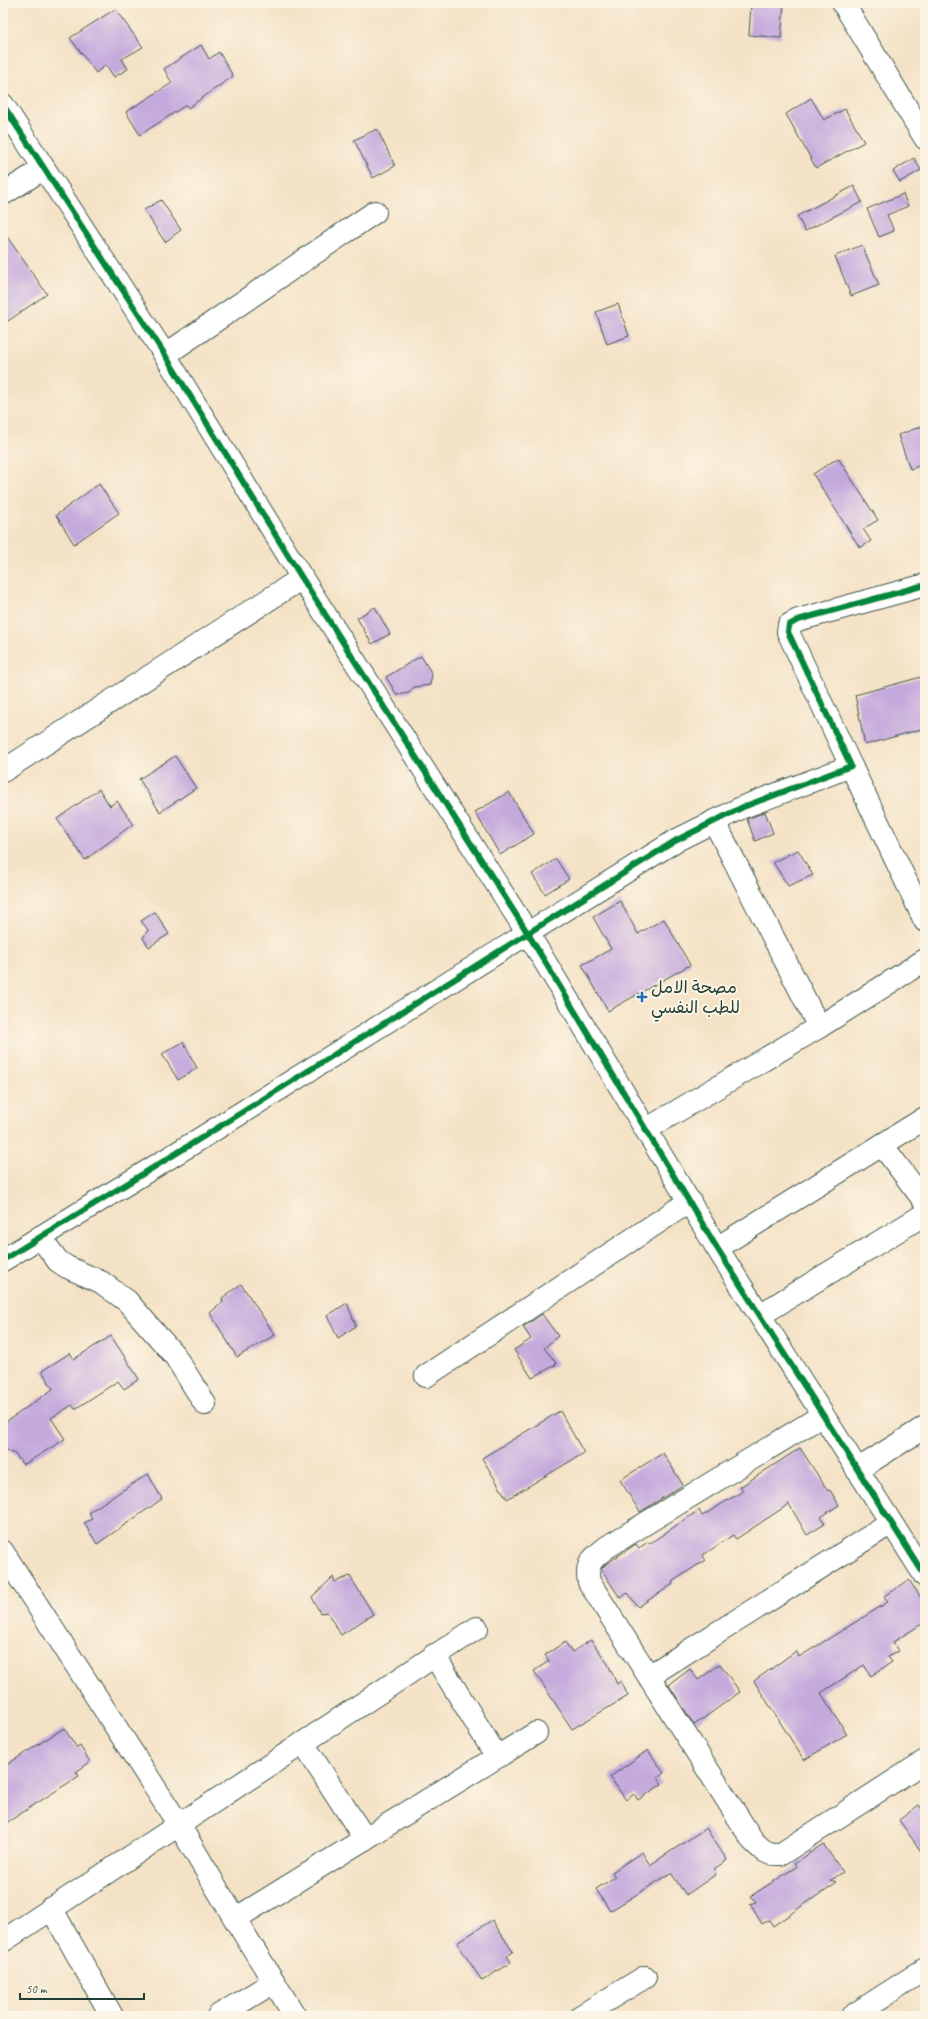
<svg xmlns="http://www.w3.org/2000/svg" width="928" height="2019" font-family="Caveat,'Playpen Sans Arabic',sans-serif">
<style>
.building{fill:#c4a9dd}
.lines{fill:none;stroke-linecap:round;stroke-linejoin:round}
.minor-casing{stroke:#3f564a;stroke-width:24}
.minor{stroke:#fff;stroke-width:22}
.cycleway-casing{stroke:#fcf5e5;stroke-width:8}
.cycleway{stroke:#00873e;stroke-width:6}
.poi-dot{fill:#1f6fb2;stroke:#fcf5e5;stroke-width:1.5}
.labels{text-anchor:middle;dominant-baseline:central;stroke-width:4;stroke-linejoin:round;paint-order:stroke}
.poi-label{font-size:17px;fill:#1f3d34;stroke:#fcf5e5;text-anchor:start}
</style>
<rect width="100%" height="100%" fill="#fcf5e5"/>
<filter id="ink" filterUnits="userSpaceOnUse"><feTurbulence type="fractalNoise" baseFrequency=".025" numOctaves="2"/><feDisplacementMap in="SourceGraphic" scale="8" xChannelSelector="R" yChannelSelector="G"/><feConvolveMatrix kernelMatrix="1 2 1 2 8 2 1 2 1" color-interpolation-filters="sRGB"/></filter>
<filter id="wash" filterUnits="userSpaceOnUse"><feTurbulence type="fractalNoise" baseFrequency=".012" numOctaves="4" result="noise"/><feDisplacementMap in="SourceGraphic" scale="16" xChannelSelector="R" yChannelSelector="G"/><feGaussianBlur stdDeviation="0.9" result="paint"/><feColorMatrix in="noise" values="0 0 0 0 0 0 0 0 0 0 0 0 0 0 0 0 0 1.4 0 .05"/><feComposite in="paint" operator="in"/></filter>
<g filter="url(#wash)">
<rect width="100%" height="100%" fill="#f4e2c6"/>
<g id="blocks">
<g class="building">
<polygon points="751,3 784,3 781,38 749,35"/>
<polygon points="115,9 143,47 122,59 128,69 114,77 106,65 96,73 70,38"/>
<polygon points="201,45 209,59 219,52 233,76 188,108 186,105 140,135 126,112 172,83 164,69"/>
<polygon points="811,98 824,120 845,109 864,142 816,168 786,114"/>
<polygon points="377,129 395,166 373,178 354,140"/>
<polygon points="914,158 921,170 900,182 893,171"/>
<polygon points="854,186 862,202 805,231 797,216"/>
<polygon points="903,194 908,206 887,215 894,231 879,237 867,209"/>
<polygon points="161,200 181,230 165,242 144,210"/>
<polygon points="3,231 47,294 8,321 3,314"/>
<polygon points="862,245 879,285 851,296 835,256"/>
<polygon points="618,304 629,336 607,344 596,312"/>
<polygon points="925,425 925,464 910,469 898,435"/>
<polygon points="838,458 878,520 863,529 871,541 860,548 813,474"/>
<polygon points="99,484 119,513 74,544 56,515"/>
<polygon points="375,607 390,634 372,644 357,618"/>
<polygon points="421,656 432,674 430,685 414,687 409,693 397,695 386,677"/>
<polygon points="925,676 925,728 865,745 855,695"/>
<polygon points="175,756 196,788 160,812 139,779"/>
<polygon points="99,789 110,806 117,801 133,824 85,860 57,819"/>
<polygon points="509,792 534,834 500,855 475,812"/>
<polygon points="765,812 773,833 755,841 747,819"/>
<polygon points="798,850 813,875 788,886 773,862"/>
<polygon points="556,859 569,879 545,894 532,874"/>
<polygon points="620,901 638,934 664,919 690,965 608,1011 582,965 611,949 593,917"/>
<polygon points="155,912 169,934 149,947 143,938 148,930 141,921"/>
<polygon points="183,1042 197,1068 178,1080 162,1054"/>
<polygon points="241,1284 275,1335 237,1357 210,1313 223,1302 222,1298"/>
<polygon points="347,1303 356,1326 338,1338 327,1316"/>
<polygon points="542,1314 558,1336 544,1348 557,1364 532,1378 514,1350 531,1339 523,1327"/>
<polygon points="111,1336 139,1379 124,1389 118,1381 75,1409 72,1405 51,1418 65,1439 23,1465 16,1455 3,1448 3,1439 6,1431 3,1424 53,1389 42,1371 70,1353 74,1359"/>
<polygon points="560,1411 584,1453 507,1499 482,1458"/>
<polygon points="800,1448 828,1491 830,1490 839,1505 821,1517 825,1524 807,1535 789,1504 736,1539 733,1535 703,1555 705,1560 672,1582 673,1584 638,1607 628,1593 620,1598 601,1569 606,1564 636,1544 639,1548 648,1542 649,1544 699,1510 702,1516 743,1491 740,1487"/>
<polygon points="663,1453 683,1485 640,1512 620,1480"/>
<polygon points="148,1474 162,1499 97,1544 84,1523 92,1519 89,1512"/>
<polygon points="350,1576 373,1614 341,1635 327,1612 320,1613 312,1597 333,1577 335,1582"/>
<polygon points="909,1580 925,1604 925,1622 893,1642 898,1651 888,1657 892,1662 871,1676 864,1665 821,1693 847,1734 804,1760 754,1681 796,1651 799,1657 888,1602 884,1596"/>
<polygon points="591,1640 608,1664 617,1684 621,1681 628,1696 572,1729 534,1671 549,1661 545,1655 565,1642 572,1652"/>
<polygon points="720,1664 740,1692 694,1725 669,1685 690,1669 698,1680"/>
<polygon points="64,1728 77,1748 80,1746 90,1762 76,1772 79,1776 3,1825 3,1767"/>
<polygon points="648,1750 664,1773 658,1778 662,1784 638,1800 634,1794 626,1800 610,1777"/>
<polygon points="919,1805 925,1813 925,1857 899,1820"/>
<polygon points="706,1828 727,1860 714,1869 715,1875 686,1895 671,1873 610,1911 596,1889 615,1877 612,1872 642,1852 650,1865"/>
<polygon points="823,1844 843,1872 831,1880 837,1882 773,1926 769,1920 762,1924 750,1904 756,1902 751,1896 796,1867 794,1864"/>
<polygon points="492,1920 513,1952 507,1956 511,1962 482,1981 457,1943"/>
</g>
</g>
</g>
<g filter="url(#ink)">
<use href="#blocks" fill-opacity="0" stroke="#3f564a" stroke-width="1"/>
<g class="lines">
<g class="minor-casing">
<g id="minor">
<polyline points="843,3 925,138"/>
<polyline points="3,105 165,355 302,578 527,932 717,1248 925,1576"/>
<polyline points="3,194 43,169"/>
<polyline points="165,355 375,212"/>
<polyline points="851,766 925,921"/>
<polyline points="3,771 302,578"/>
<polyline points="714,821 819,1027"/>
<polyline points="647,1129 819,1027 925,960"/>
<polyline points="882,1145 925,1202"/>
<polyline points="40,1237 58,1261 67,1267 101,1282 127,1301 175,1356 205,1404"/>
<polyline points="717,1248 925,1118"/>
<polyline points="3,1260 198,1140 675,841 743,807 851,766 788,632 789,625 798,620 925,585"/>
<polyline points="760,1315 925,1214"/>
<polyline points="426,1376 690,1201"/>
<path d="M823,1415L607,1547C593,1558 585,1563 589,1582L753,1841C762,1850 767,1855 781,1854L925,1761"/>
<polyline points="857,1470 925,1427"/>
<polyline points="3,1552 179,1825 235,1919 295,2016"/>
<polyline points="434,1655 497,1757"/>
<polyline points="649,1676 891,1523"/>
<polyline points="303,1743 365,1839"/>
<polyline points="51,1908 112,2016"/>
<polyline points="235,1919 536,1733"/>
<polyline points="3,1941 477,1628"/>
<polyline points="218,2016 274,1982"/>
<polyline points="581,2016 645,1977"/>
<polyline points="852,2016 925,1969"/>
</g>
</g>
<use href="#minor" class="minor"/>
<g class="cycleway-casing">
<g id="cycleway">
<polyline points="3,105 165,355 302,578 527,932 717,1248 925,1576"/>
<polyline points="3,1260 198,1140 675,841 743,807 851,766 788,632 789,625 798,620 925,585"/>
</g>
</g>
<use href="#cycleway" class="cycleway"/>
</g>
</g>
<path class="poi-dot" d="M640 991h4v4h4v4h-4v4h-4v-4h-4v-4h4z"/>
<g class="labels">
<g class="poi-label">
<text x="651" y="987">مصحة الامل<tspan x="651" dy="20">للطب النفسي</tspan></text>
</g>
</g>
<rect width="928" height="2019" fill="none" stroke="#fcf5e5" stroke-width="16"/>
<path d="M20 1993v6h124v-6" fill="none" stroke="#1f3d34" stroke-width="2"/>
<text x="26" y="1993" font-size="12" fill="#1f3d34" stroke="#fcf5e5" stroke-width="3" paint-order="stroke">50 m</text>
</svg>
